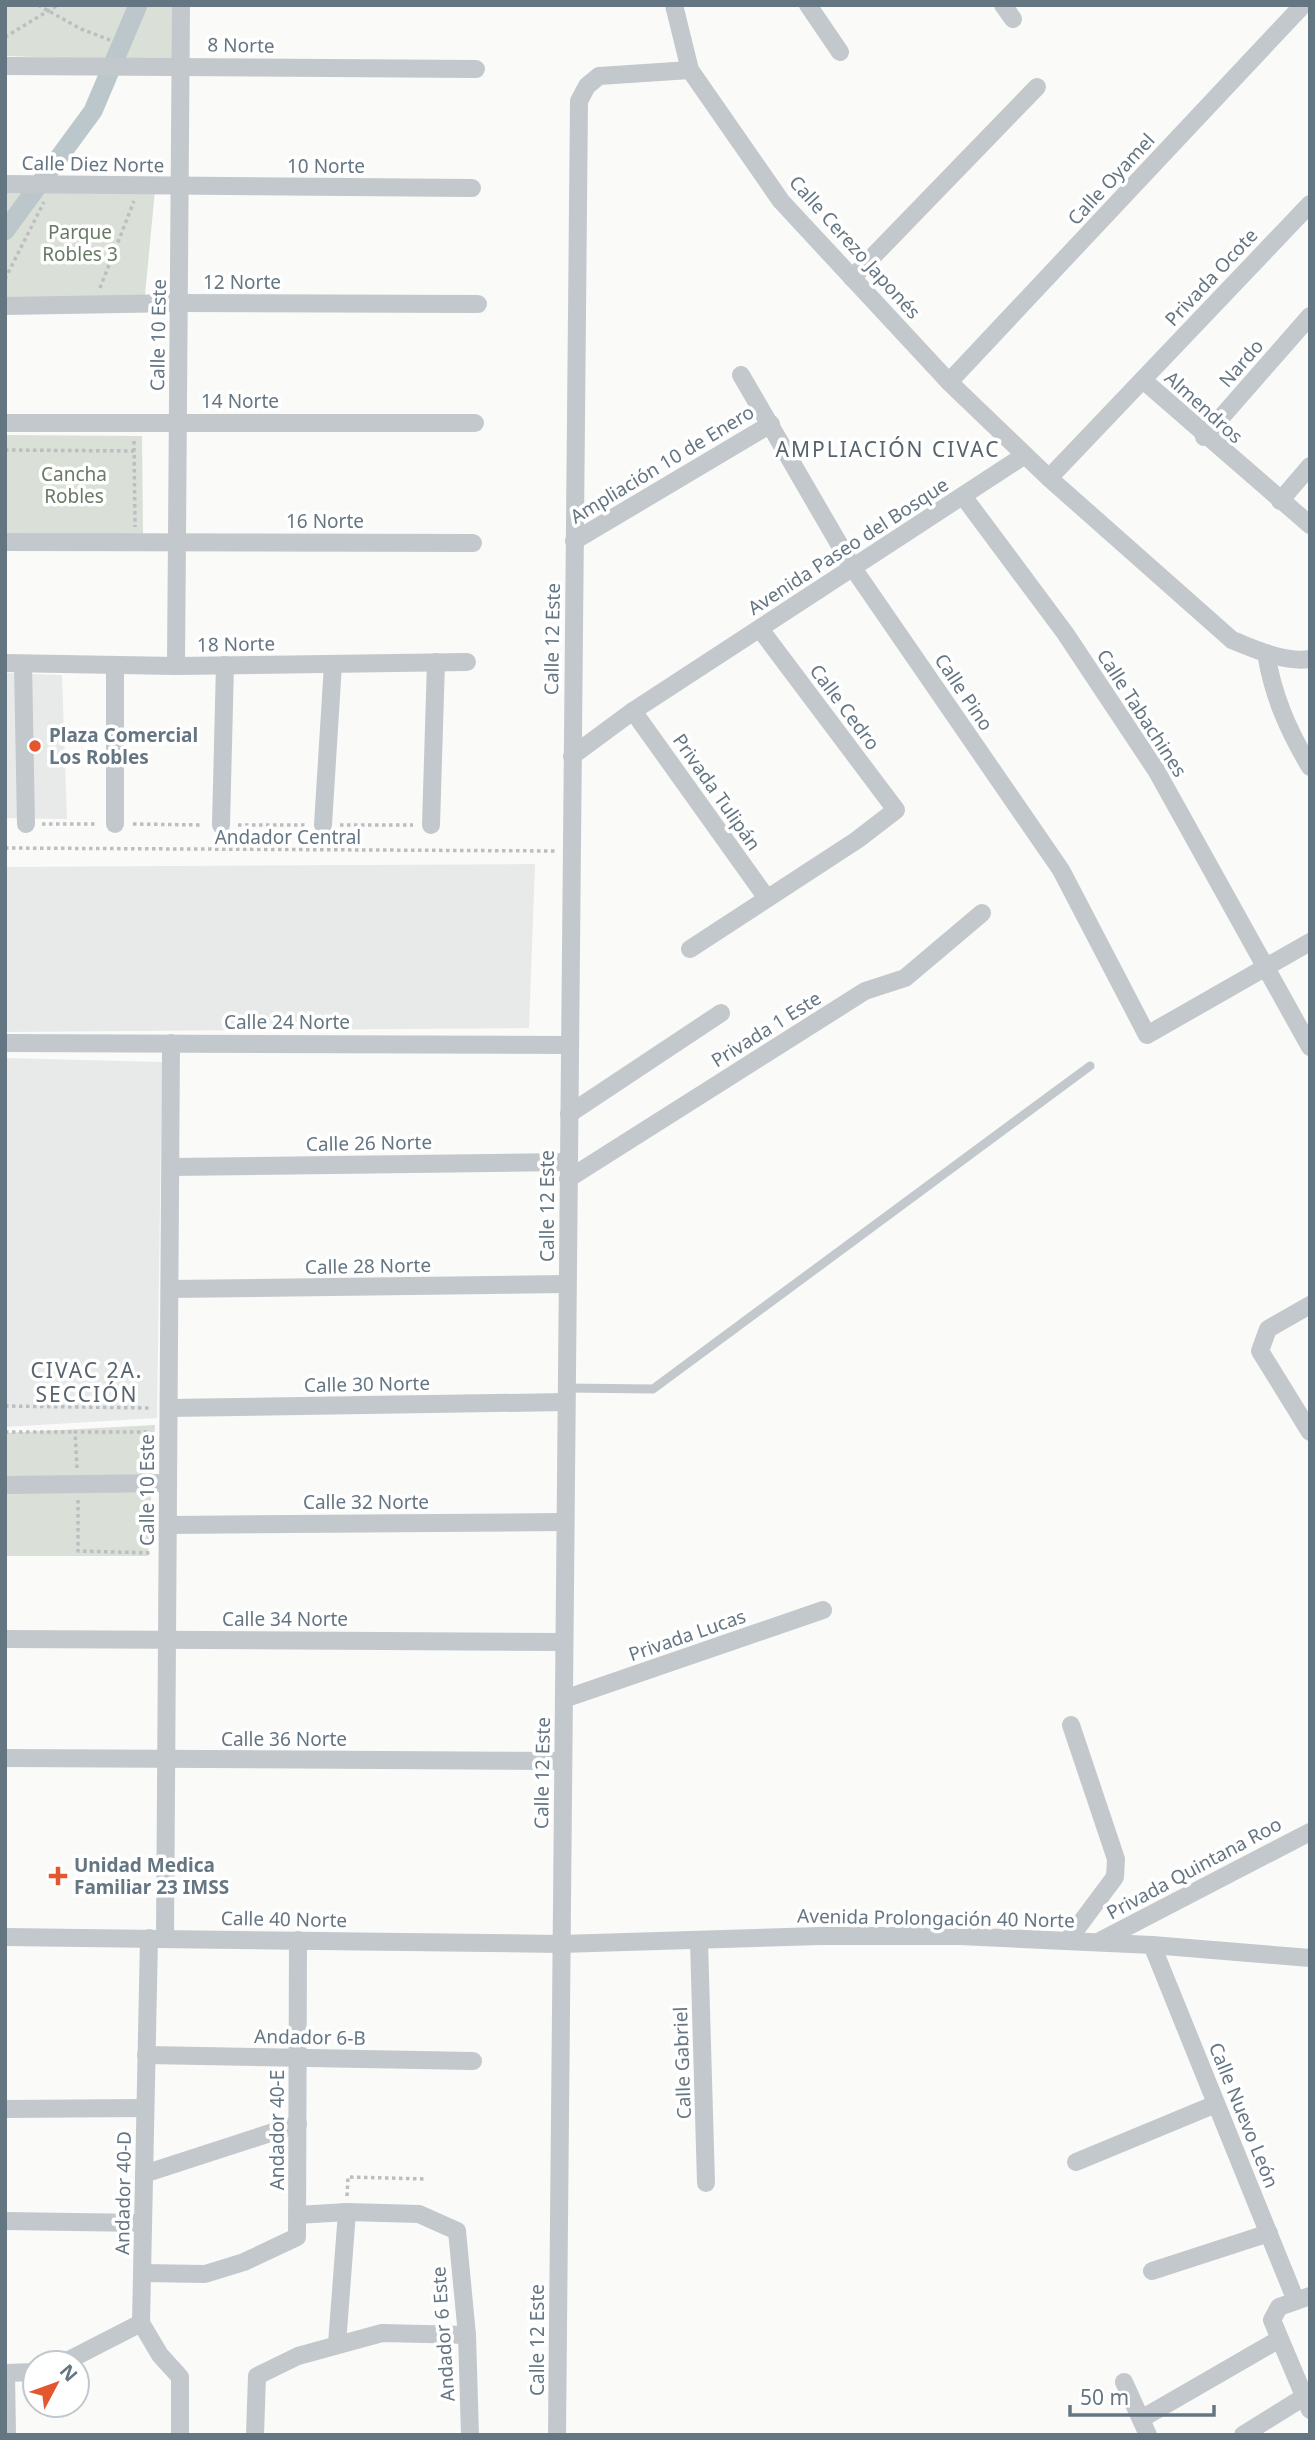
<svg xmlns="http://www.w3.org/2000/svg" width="1315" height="2440" font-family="'Noto Sans',sans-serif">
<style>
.built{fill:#e8e9e9}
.green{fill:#dadfd7}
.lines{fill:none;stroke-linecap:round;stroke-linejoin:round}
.canal{stroke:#bbc7cb;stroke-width:19}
.path{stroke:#bbbfc2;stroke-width:3.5;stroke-dasharray:3.5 3.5;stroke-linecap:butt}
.lane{stroke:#c3c8cc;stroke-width:9}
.street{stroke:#c3c8cc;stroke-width:18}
.poi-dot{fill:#e4572e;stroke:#fff;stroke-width:2.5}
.labels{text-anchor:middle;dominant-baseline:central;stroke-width:7;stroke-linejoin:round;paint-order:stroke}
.street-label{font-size:19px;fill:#657683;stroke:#fff}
.park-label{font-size:19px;fill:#687a64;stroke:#fff}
.poi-label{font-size:19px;font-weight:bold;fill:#657683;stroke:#fff;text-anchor:start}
.neighbourhood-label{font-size:21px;letter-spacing:2px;fill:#57646e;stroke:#fff}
</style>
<rect width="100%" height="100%" fill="#fafaf8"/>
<g class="built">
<polygon points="5,673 62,675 67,819 5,818"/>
<polygon points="535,864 529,1028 5,1032 5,867"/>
<polygon points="5,1058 162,1062 157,1418 5,1427"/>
</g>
<g class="green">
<polygon points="5,5 174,5 178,62 5,56"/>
<polygon points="5,190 155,190 145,295 96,299 5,297"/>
<polygon points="5,435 142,436 143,534 5,535"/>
<polygon points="155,1425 148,1556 5,1556 5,1433"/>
</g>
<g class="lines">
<polyline class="canal" points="5,231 93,111 138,5"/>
<g class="path">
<polyline points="38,5 81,29 110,40"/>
<polyline points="5,37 58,5"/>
<polyline points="5,279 44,202"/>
<polyline points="100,288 134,201"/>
<polyline points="134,441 135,527"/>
<polyline points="5,450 134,451"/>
<polyline points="42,824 98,824"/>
<polyline points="133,824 203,825"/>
<polyline points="238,825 308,825"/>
<polyline points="340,825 413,825"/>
<polyline points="5,848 556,851"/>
<polyline points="5,1406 150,1408"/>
<polyline points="5,1432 75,1432"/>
<polyline points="77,1468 75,1432 150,1432"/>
<polyline points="78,1500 78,1551 152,1553"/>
<polyline points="347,2196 348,2177 427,2179"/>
</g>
<polyline class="lane" points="566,1388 653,1389 1090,1066"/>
<g class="street">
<path d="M674,5L690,70L781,201L949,382L1049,478L1232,640C1255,649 1284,663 1310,659"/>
<polyline points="808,5 840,52"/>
<polyline points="1003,5 1013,19"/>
<polyline points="5,66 476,69"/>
<polyline points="5,184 472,188"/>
<polyline points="852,278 1037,87"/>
<polyline points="5,306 179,303 478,304"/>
<polyline points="741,375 853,568 1061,870 1147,1035 1310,942"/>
<polyline points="1143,380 1310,525"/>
<polyline points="949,382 1303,5"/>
<polyline points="5,423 475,423"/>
<polyline points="1204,437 1310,316"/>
<polyline points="1049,478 1310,204"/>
<polyline points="963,496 1065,633 1156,770 1310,1047"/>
<polyline points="1280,501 1310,466"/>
<polyline points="574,541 771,424"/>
<polyline points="5,542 473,543"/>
<path d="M1266,653C1273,696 1288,730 1310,767"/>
<polyline points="5,663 176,666 467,662"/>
<polyline points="23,664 26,824"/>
<polyline points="115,665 115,824"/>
<polyline points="176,666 181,5"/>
<polyline points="633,711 766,897"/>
<polyline points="572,756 633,711 1025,455"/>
<polyline points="221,825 225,665"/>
<polyline points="323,825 333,664"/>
<polyline points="431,825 436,662"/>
<polyline points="690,949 857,840 896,810 760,629"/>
<polyline points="5,1043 569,1045"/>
<polyline points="569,1114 721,1013"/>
<polyline points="171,1167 568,1162"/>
<polyline points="568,1179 865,991 905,978 982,913"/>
<polyline points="170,1289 567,1284"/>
<polyline points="1310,1305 1268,1329 1260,1351 1310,1432"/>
<polyline points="169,1408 566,1402"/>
<polyline points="5,1485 168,1483"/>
<polyline points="168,1525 565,1522"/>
<polyline points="5,1639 564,1642"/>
<polyline points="564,1699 823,1610"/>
<polyline points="5,1758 563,1761"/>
<polyline points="5,1937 561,1944 820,1936 960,1936 1152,1945 1310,1958"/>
<polyline points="149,1938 141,2323 160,2355 180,2377 180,2435"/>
<polyline points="165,1938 171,1043"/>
<polyline points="1068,1940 1115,1877 1116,1859 1071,1725"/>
<polyline points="699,1941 706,2183"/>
<polyline points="1098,1942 1310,1832"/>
<polyline points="1152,1945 1296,2301"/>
<polyline points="146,2055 473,2061"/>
<polyline points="5,2109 145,2108"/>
<polyline points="1076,2162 1216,2104"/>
<polyline points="144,2174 298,2124"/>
<polyline points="297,2215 347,2212 419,2214 457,2231 467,2335 470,2435"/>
<polyline points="5,2221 143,2223"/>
<polyline points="1152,2271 1269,2233"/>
<polyline points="142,2273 205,2274 244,2262 297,2237 298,1940"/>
<polyline points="1310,2296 1279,2307 1272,2320 1310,2410"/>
<polyline points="337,2344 347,2212"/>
<polyline points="63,2363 141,2323"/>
<polyline points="5,2373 35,2372"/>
<polyline points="6,2373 7,2435"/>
<polyline points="1124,2382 1148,2435"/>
<polyline points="1141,2419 1278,2340"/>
<polyline points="255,2435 257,2376 298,2356 382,2333 467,2335"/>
<polyline points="557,2435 579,101 587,86 599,76 690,70"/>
<polyline points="1243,2435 1304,2397"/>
</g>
</g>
<g class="poi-dot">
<circle cx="35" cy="746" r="7"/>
<path d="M54.5 1865.5h7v7h7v7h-7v7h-7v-7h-7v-7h7z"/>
</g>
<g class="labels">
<g class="street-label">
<text transform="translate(241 45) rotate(1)">8 Norte</text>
<text transform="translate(93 164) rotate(1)">Calle Diez Norte</text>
<text x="326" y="166">10 Norte</text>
<text transform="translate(1111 179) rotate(-47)">Calle Oyamel</text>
<text transform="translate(855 247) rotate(48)">Calle Cerezo Japonés</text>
<text transform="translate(1211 277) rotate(-47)">Privada Ocote</text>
<text x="242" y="282">12 Norte</text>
<text transform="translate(158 335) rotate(-89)">Calle 10 Este</text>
<text transform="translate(1241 363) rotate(-49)">Nardo</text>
<text x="240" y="401">14 Norte</text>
<text transform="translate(1204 407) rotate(42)">Almendros</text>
<text transform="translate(662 464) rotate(-31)">Ampliación 10 de Enero</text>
<text x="325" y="521">16 Norte</text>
<text transform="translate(848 546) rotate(-33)">Avenida Paseo del Bosque</text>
<text transform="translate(552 639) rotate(-89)">Calle 12 Este</text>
<text transform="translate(236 644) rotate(-1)">18 Norte</text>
<text transform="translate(964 692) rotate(56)">Calle Pino</text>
<text transform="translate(845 707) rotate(53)">Calle Cedro</text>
<text transform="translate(1142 713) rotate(57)">Calle Tabachines</text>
<text transform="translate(717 792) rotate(55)">Privada Tulipán</text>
<text x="288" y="837">Andador Central</text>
<text x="287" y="1022">Calle 24 Norte</text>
<text transform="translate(766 1029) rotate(-32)">Privada 1 Este</text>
<text transform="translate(369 1143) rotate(-1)">Calle 26 Norte</text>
<text transform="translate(547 1206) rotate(-90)">Calle 12 Este</text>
<text transform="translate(368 1266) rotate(-1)">Calle 28 Norte</text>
<text transform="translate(367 1384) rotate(-1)">Calle 30 Norte</text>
<text transform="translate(147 1490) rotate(-90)">Calle 10 Este</text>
<text x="366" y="1502">Calle 32 Norte</text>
<text x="285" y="1619">Calle 34 Norte</text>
<text transform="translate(687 1635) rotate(-19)">Privada Lucas</text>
<text x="284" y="1739">Calle 36 Norte</text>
<text transform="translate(542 1773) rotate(-89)">Calle 12 Este</text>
<text transform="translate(1194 1868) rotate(-28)">Privada Quintana Roo</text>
<text transform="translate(936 1918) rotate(1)">Avenida Prolongación 40 Norte</text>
<text transform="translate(284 1919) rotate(1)">Calle 40 Norte</text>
<text transform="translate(310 2037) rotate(1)">Andador 6-B</text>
<text transform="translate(682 2063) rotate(-92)">Calle Gabriel</text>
<text transform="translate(1244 2115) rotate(68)">Calle Nuevo León</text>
<text transform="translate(277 2130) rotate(-90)">Andador 40-E</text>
<text transform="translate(123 2193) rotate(-89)">Andador 40-D</text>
<text transform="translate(443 2334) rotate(-94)">Andador 6 Este</text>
<text transform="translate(537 2340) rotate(-90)">Calle 12 Este</text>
</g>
<g class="park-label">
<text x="80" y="232">Parque<tspan x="80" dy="22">Robles 3</tspan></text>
<text x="74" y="474">Cancha<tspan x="74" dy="22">Robles</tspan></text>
</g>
<g class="poi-label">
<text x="49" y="735">Plaza Comercial<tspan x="49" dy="22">Los Robles</tspan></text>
<text x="74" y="1865">Unidad Medica<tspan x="74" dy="22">Familiar 23 IMSS</tspan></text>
</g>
<g class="neighbourhood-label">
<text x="888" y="449">AMPLIACIÓN CIVAC</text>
<text x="87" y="1370">CIVAC 2A.<tspan x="87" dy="24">SECCIÓN</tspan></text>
</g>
</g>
<rect width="1315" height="2440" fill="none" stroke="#657683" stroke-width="14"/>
<g transform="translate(56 2384) rotate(49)"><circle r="33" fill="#ffffff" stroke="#c1c8cd" stroke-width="2"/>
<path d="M0-5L12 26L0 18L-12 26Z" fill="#e4572e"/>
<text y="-10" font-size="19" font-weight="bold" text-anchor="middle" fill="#657683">N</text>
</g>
<path d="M1070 2405v10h144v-10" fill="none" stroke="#657683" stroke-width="3.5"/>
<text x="1080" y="2405" font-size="21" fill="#657683" stroke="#ffffff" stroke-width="5" paint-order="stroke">50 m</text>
</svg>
